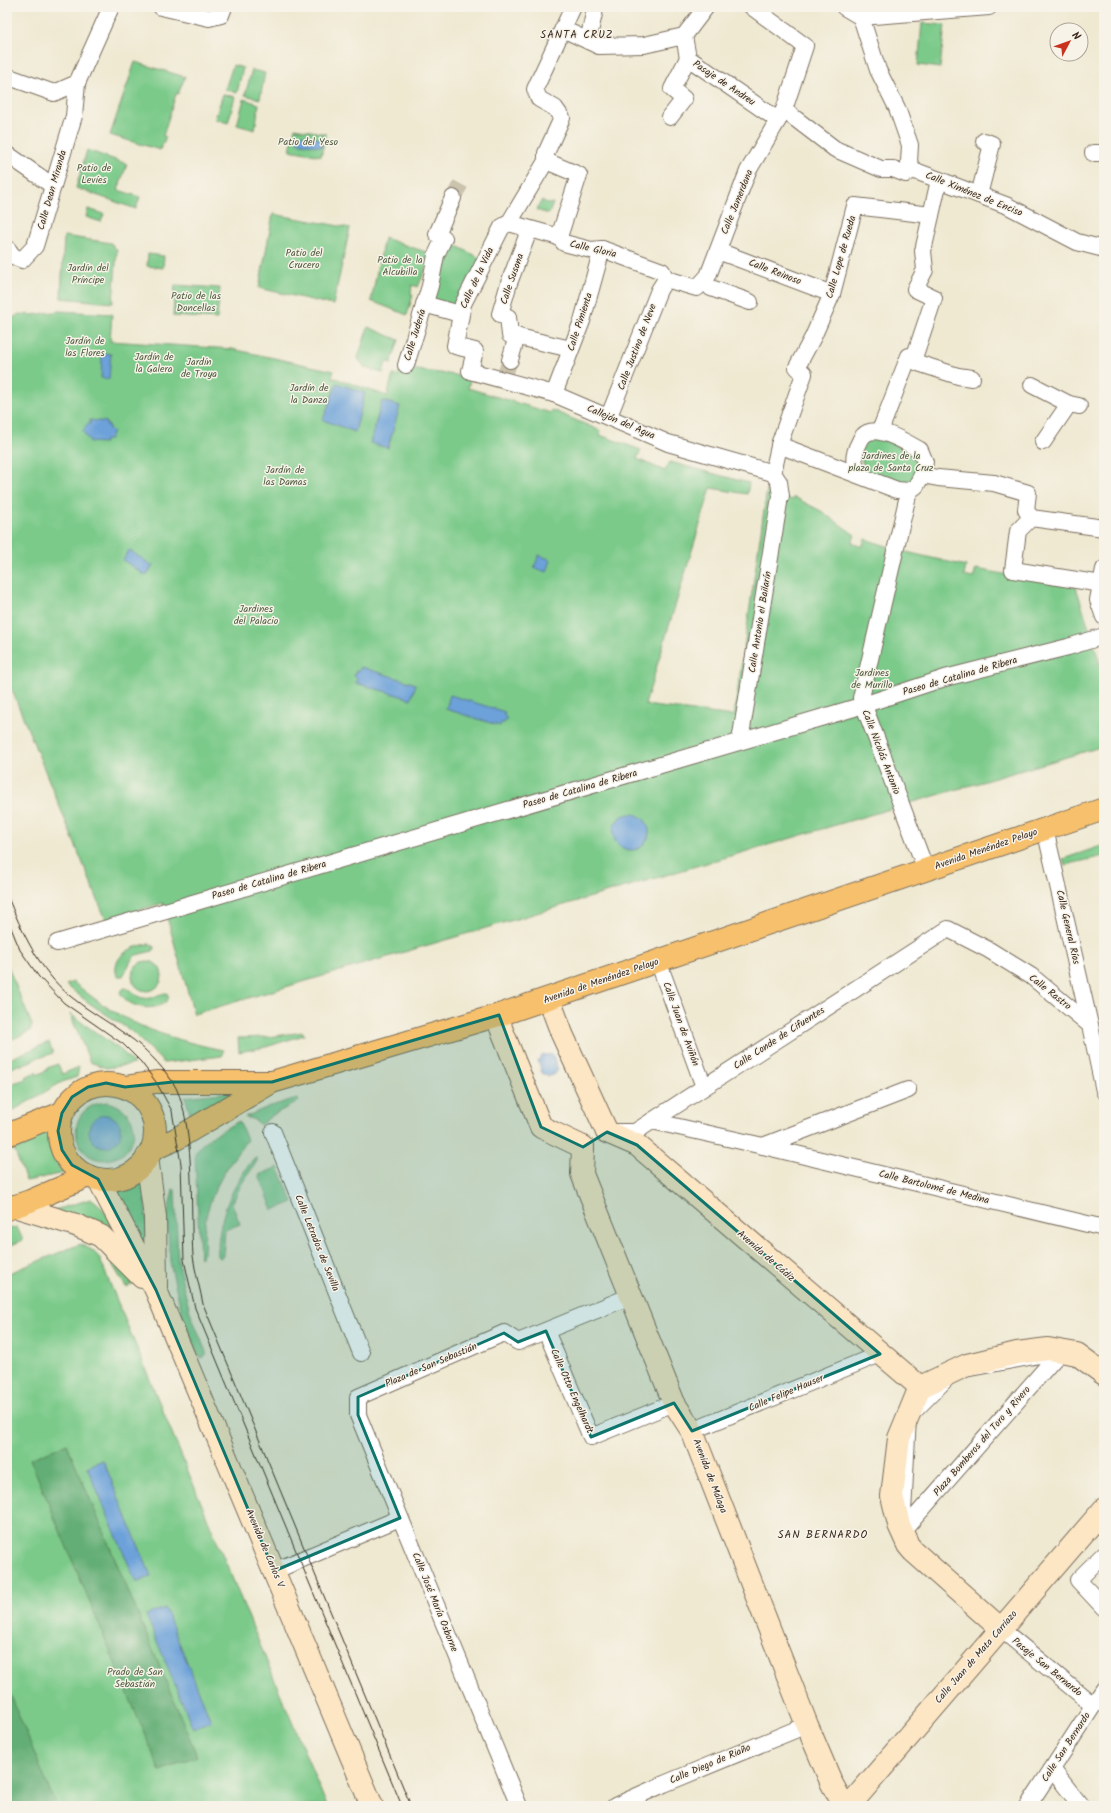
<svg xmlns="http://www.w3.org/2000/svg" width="1111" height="1813" font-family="Kalam,sans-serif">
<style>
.green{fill:#7bca8a;stroke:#5b7a54;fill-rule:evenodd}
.forest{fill:#64ae76;stroke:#506c4a}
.water{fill:#6ca1d9;stroke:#54667c}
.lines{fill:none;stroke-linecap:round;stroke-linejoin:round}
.street-tunnel{stroke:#cbc3ae;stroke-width:16;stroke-dasharray:16 8;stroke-linecap:butt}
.street-casing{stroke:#7a6d5d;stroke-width:18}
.secondary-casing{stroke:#7a6d5d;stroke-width:24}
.primary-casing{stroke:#7a6d5d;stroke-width:24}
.street{stroke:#fff;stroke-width:16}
.secondary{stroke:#fce6c4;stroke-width:22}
.primary{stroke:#f7c06c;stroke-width:22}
.tram{stroke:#3b2a1e;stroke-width:1}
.marked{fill:#0f766e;fill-opacity:0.2;stroke:#0f766e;stroke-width:3;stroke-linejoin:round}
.labels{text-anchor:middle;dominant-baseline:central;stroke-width:3;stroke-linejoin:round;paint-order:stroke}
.street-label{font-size:10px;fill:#3b2a1e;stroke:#f7f3e8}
.park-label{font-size:10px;fill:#4e5a3e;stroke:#f7f3e8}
.neighbourhood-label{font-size:11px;letter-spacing:1px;fill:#3b2a1e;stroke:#f7f3e8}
</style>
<rect width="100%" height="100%" fill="#f7f3e8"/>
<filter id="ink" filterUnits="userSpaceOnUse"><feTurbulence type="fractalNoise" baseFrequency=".025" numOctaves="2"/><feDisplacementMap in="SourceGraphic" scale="8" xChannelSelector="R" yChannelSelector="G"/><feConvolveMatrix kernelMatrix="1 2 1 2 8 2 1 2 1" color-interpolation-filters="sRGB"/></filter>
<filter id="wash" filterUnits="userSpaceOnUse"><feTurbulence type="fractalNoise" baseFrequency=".012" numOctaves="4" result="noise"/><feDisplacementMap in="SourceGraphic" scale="16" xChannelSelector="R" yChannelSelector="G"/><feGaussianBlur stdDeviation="0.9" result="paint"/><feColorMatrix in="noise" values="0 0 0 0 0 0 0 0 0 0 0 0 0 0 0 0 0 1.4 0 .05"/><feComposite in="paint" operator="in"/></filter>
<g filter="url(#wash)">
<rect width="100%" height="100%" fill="#efe9d2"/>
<g class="green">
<polygon points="922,23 945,25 940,68 918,65"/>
<polygon points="135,62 185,77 178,94 176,94 163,136 166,137 160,150 110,135"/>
<polygon points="233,65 243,68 237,93 225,89"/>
<polygon points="252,70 265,73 260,99 245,95"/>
<polygon points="223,94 235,97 228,123 215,119"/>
<polygon points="244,99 259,104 255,130 237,125"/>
<polygon points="295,128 326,134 321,156 290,150"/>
<polygon points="87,150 127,164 118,190 140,197 136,209 76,188"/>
<polygon points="542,200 548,204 553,203 549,214 536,210"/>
<polygon points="88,209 104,214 101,222 86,217"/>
<polygon points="273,214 350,228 333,305 259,288"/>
<polygon points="64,236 111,243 117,250 113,303 61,298"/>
<polygon points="384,238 432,254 418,287 412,285 411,294 413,295 407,315 371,301"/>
<polygon points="455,245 482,259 457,310 429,303 445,258 447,258"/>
<polygon points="148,254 164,256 163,268 147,266"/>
<polygon points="175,285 220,288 217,319 173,316"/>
<polygon points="60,311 112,314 110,341 232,349 334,371 332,377 387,396 393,375 398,376 401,366 409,369 471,377 468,388 551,413 552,410 601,431 600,435 641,450 637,459 665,471 670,462 749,483 747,494 711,488 645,705 734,716 767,490 792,500 794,497 821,511 855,535 852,543 862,547 865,539 902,551 966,566 964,576 973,578 976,569 1076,587 1104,676 1104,746 194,1014 163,903 106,920 7,678 7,314 11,319 19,314 32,315"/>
<polygon points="368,327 399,340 391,363 386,362 383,373 365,368 358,358"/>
<polygon points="881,436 919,458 915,479 903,485 866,473 859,453 866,441"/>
<polygon points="1104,845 1104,856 1065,865 1063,859"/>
<path d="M150,944L155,948L153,951L136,955L132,959L123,976H117C110,956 134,945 150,944Z"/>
<circle cx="147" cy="976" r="15"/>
<polygon points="7,964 32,1025 30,1031 9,1041 12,1015 7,979"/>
<path d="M73,982C86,992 99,1003 113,1011C147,1032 184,1042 223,1050L222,1056L164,1063L131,1031L89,1003L66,985Z"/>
<path d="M124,988C131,988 135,997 143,998C152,1000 159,993 167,993L169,998C159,1014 127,1009 120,992Z"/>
<polygon points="70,1014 122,1051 134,1064 106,1068 90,1062"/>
<polygon points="303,1032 304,1035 266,1047 239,1052 238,1038 268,1037"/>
<polygon points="49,1042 53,1053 42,1057 41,1056 21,1066 20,1064 10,1069 10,1070 7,1072 7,1060"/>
<polygon points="58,1064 62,1074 79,1067 77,1077 62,1082 7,1114 7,1085 26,1079 25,1077 36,1072 37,1075 47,1070 47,1068"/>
<polygon points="230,1092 233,1099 192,1119 185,1097"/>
<polygon points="297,1098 299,1101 273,1115 260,1125 255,1120 245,1117 268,1107"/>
<path d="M108,1102C131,1108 143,1130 126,1151C122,1155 117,1158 111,1159C72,1168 59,1105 108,1102ZM107,1115L114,1118L109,1146C98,1147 92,1143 89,1132L100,1116Z"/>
<path d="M239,1121L247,1140C228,1165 210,1191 205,1223C204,1233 205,1243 204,1254L200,1258L195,1154C203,1138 224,1130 239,1121Z"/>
<path d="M47,1131C49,1149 53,1158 64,1173L26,1181L14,1149Z"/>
<path d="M254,1158H257V1161L241,1185L232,1204L240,1224L225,1230L223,1256L220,1258L218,1256C217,1219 232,1186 254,1158Z"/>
<polygon points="278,1167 293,1202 273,1210 259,1175"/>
<polygon points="139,1179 144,1179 149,1262 114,1192 117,1188"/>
<polygon points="173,1189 175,1190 178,1261 183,1285 190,1312 206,1352 206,1356 202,1358 198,1356 182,1314 170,1262 167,1217"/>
<path d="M91,1199C105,1205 112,1226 119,1239L48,1212Z"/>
<path d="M49,1223C88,1226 116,1252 136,1283L126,1287L106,1254L99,1245L91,1240L59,1227L42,1228L41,1224Z"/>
<polygon points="17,1227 23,1240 7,1247 7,1229"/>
<polygon points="80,1244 92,1250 99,1257 327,1806 7,1806 7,1274"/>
</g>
<g class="forest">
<polygon points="67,1444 197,1756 160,1771 30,1459"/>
<polygon points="7,1686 56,1806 7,1806"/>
</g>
<g class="water">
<polygon points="298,134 322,139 321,147 297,142"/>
<polygon points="102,353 111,354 109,379 101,378"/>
<polygon points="337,383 365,393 355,432 323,420"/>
<polygon points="382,401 400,406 388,448 370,443"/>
<polygon points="90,420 106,422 106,425 109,425 109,429 113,432 109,440 105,440 105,443 90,442 89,439 87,438 83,431 87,424 90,424"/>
<polygon points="129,550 153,566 146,576 123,560"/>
<polygon points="539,555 551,560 547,572 534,568"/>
<polygon points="361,667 416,684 411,699 356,683 357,678 354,676 356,671 360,670"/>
<polygon points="450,695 505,712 504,715 507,719 504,723 501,723 500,726 446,709"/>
<circle cx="631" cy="832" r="18"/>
<polygon points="550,1054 554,1057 558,1070 554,1075 547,1076 542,1073 538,1060 543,1055"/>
<circle cx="105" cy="1131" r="16"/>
<polygon points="103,1460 151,1576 136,1582 87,1467"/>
<polygon points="165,1608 211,1721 193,1728 146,1615"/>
</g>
</g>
<g filter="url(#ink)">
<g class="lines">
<g class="street-tunnel">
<polyline points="453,198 464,178"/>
<polyline points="504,378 510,360"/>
</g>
<g class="street-casing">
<g id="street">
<polyline points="161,7 209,18 221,15 224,7"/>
<polyline points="844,7 861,17 989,7"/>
<polyline points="861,17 878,70 897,108 910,145 909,162 913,170"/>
<polyline points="563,29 599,46 644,45 684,36 706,7"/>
<polyline points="684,36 688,58 778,120"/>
<polyline points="588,41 595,9"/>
<polyline points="7,79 12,78 54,93 77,83 111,7"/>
<polyline points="784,110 835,149 881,169 893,169 906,174 913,170 1008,206 1077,242 1104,249"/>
<polyline points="670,117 684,99 672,89 688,58"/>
<polyline points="1093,153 1104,153"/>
<polyline points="7,154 53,186"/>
<polygon points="546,161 579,175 559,237 509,223"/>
<polyline points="546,161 546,153 562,118 555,108 539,99 535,89 573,7"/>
<polyline points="979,195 992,144 984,141"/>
<polyline points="509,223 502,227 463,304 455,346 475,351 470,371 554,394 668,443 773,473"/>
<polyline points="532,230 527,236 509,283 500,314 508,317 510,335 571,349"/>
<polyline points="559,237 564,243 591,250 602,249 651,267 662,271 666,279 697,288 708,276 748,171 784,110 805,46 752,7"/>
<polyline points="7,248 13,256 22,260 35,246 74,116 77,83"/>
<polyline points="718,251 832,294"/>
<polyline points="711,288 750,302"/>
<polyline points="424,304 460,314"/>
<polyline points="914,358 918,363 958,376 972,378"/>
<polyline points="510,360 517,336"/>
<polyline points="406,365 430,286 436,255 444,238 437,234 453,198"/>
<polyline points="1032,385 1069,404 1079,406"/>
<polyline points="554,394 582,321 602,249"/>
<polyline points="609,416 659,290 666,279"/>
<polyline points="880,431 909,356 914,358 934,298 915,289 925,270 923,251 939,180"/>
<polyline points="1043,442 1069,404"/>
<path d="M779,445L897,490L909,491L916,486L922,475L925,462L920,450C907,443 875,422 863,436C860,439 859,444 857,447C852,460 854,465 862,475"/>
<polyline points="773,473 780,442 804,374 797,367 813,337 832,294 855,206 931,215"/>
<polyline points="773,473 779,482 781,496"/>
<polyline points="922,475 938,478 994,483 1028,493 1026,510 1031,518"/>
<polyline points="909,491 861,698 926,870"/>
<polyline points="1104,569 1098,600 1104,617"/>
<polyline points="1102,584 1013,570 1018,531 1031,518 1104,528"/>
<polyline points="740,741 779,503"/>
<polyline points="1045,829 1090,1025"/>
<polyline points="57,943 854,708 945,678 1068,647 1104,636"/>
<polyline points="658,961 704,1087"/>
<polyline points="652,1121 763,1146 1104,1228"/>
<polyline points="273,1132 361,1353"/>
<polyline points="614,1132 635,1132 948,929 989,950 1031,976 1090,1025 1104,1091"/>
<polyline points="763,1146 908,1090"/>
<polyline points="546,1331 591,1437 674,1403"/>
<polygon points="1061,1351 902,1532 908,1417 954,1371"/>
<polyline points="692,1431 880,1354"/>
<polyline points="1104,1554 1078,1580 1104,1608"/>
<polyline points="274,1571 400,1518"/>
<polyline points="1001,1629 1093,1705"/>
<polyline points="1052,1769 1081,1806"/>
<polyline points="519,1806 358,1415 358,1397 504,1333 518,1342 631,1296"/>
<polyline points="615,1806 664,1784 807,1725"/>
<polyline points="1028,1806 1104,1689"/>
</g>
</g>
<g class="secondary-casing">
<g id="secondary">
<polyline points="549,999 562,1034 607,1132"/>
<polyline points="499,1015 501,1028 541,1127 583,1147"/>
<polyline points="607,1132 637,1145 920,1387"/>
<polyline points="583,1147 582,1174 674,1403 692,1431 807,1725 832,1784 844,1806"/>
<polyline points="147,1157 155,1217 156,1285"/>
<polyline points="98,1179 156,1290 372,1806"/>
<polyline points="14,1206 76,1225 101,1236 142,1277"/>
<polyline points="1001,1629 913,1551 908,1545 899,1525 892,1496 899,1438 920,1387 967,1365 1017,1353 1048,1349 1077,1354 1104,1374"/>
<polyline points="849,1806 1104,1509"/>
</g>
</g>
<g class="primary-casing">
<g id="primary">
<circle cx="107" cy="1132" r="48"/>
<polyline points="125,1087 156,1082 271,1082"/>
<polyline points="7,1135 62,1113"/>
<polyline points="151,1150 176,1139 272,1082 499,1015 1104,809"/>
<polyline points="7,1209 30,1201 88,1176"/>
</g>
</g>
<use href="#street" class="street"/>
<use href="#secondary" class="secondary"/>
<use href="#primary" class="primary"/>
<g class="tram">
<path d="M7,895C22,932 39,970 70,996C88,1011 109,1022 128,1036C144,1047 161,1065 172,1081C196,1115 190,1213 193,1256C195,1272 200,1288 203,1304L411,1806"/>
<polyline points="7,918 20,950 39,977 64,1003 123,1044 141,1062 156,1082 172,1111 181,1164 184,1260 195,1308 402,1806"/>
</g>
</g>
</g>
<path class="marked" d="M499,1015L541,1127L583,1147L607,1132L637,1145L880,1354L692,1431L674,1403L591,1437L546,1331L518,1342L504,1333L358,1397V1415L400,1518L274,1571L156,1290L98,1179L72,1165L62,1150L58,1131L62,1113L72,1097L88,1087L106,1083L125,1087L173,1082H272Z"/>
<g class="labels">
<g class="street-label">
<text transform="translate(724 83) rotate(34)">Pasaje de Andreu</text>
<text transform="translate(52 190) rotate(-74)">Calle Dean Miranda</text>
<text transform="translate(974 194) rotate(22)">Calle Ximénez de Enciso</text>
<text transform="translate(737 202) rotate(-68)">Calle Jamerdana</text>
<text transform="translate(593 249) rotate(13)">Calle Gloria</text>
<text transform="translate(841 257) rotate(-74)">Calle Lope de Rueda</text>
<text transform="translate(775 272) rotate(21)">Calle Reinoso</text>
<text transform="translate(477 278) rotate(-65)">Calle de la Vida</text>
<text transform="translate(512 279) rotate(-71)">Calle Susona</text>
<text transform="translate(580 322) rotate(-72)">Calle Pimienta</text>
<text transform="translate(415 335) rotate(-73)">Calle Judería</text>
<text transform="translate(637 347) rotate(-69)">Calle Justino de Neve</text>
<text transform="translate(621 422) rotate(23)">Callejón del Agua</text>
<text transform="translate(760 622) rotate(-81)">Calle Antonio el Bailarín</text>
<text transform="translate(960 676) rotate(-16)">Paseo de Catalina de Ribera</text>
<text transform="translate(881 752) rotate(69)">Calle Nicolás Antonio</text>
<text transform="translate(580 789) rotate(-16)">Paseo de Catalina de Ribera</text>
<text transform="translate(986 849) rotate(-19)">Avenida Menéndez Pelayo</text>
<text transform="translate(269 880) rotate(-16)">Paseo de Catalina de Ribera</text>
<text transform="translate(1068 927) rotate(77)">Calle General Ríos</text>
<text transform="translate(601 981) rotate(-19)">Avenida de Menéndez Pelayo</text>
<text transform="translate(1050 992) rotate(38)">Calle Rastro</text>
<text transform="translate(681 1024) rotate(70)">Calle Juan de Aviñón</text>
<text transform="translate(779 1038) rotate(-33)">Calle Conde de Cifuentes</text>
<text transform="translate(934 1187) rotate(14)">Calle Bartolomé de Medina</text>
<text transform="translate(317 1243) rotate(68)">Calle Letrados de Sevilla</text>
<text transform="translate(766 1256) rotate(41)">Avenida de Cádiz</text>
<text transform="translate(431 1365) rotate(-23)">Plaza de San Sebastián</text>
<text transform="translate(572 1391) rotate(66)">Calle Otto Engelhardt</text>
<text transform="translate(786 1393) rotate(-23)">Calle Felipe Hauser</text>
<text transform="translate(982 1441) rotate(-49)">Plaza Bomberos del Toro y Rivero</text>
<text transform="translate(710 1476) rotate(69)">Avenida de Málaga</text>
<text transform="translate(265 1548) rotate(67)">Avenida de Carlos V</text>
<text transform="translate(435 1602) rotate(68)">Calle José María Osborne</text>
<text transform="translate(976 1657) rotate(-49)">Calle Juan de Mata Carriazo</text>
<text transform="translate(1047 1667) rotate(39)">Pasaje San Bernardo</text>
<text transform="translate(1066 1747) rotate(-57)">Calle San Bernardo</text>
<text transform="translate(710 1764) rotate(-23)">Calle Diego de Riaño</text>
</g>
<g class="park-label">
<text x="308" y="142">Patio del Yeso</text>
<text x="94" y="168">Patio de<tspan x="94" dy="12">Levíes</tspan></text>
<text x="304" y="253">Patio del<tspan x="304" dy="12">Crucero</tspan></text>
<text x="400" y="260">Patio de la<tspan x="400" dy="12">Alcubilla</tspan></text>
<text x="88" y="268">Jardín del<tspan x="88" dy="12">Príncipe</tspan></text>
<text x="196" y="296">Patio de las<tspan x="196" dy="12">Doncellas</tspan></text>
<text x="85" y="341">Jardín de<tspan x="85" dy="12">las Flores</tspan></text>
<text x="154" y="357">Jardín de<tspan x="154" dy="12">la Galera</tspan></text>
<text x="199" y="362">Jardín<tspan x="199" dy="12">de Troya</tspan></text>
<text x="309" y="388">Jardín de<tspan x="309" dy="12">la Danza</tspan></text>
<text x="891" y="456">Jardines de la<tspan x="891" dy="12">plaza de Santa Cruz</tspan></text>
<text x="285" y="470">Jardín de<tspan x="285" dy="12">las Damas</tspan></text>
<text x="256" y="609">Jardines<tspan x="256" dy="12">del Palacio</tspan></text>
<text x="872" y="673">Jardines<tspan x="872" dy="12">de Murillo</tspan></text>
<text x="135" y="1672">Prado de San<tspan x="135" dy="12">Sebastián</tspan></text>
</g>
<g class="neighbourhood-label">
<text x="577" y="35">SANTA CRUZ</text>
<text x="823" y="1535">SAN BERNARDO</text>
</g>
</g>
<rect width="1111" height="1813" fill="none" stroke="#f7f3e8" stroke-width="24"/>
<g transform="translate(1069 42) rotate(49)"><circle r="19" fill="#f7f3e8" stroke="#aca397"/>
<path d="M0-3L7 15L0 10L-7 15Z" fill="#c8321e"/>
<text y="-6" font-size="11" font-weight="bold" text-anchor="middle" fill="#3b2a1e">N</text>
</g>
</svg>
